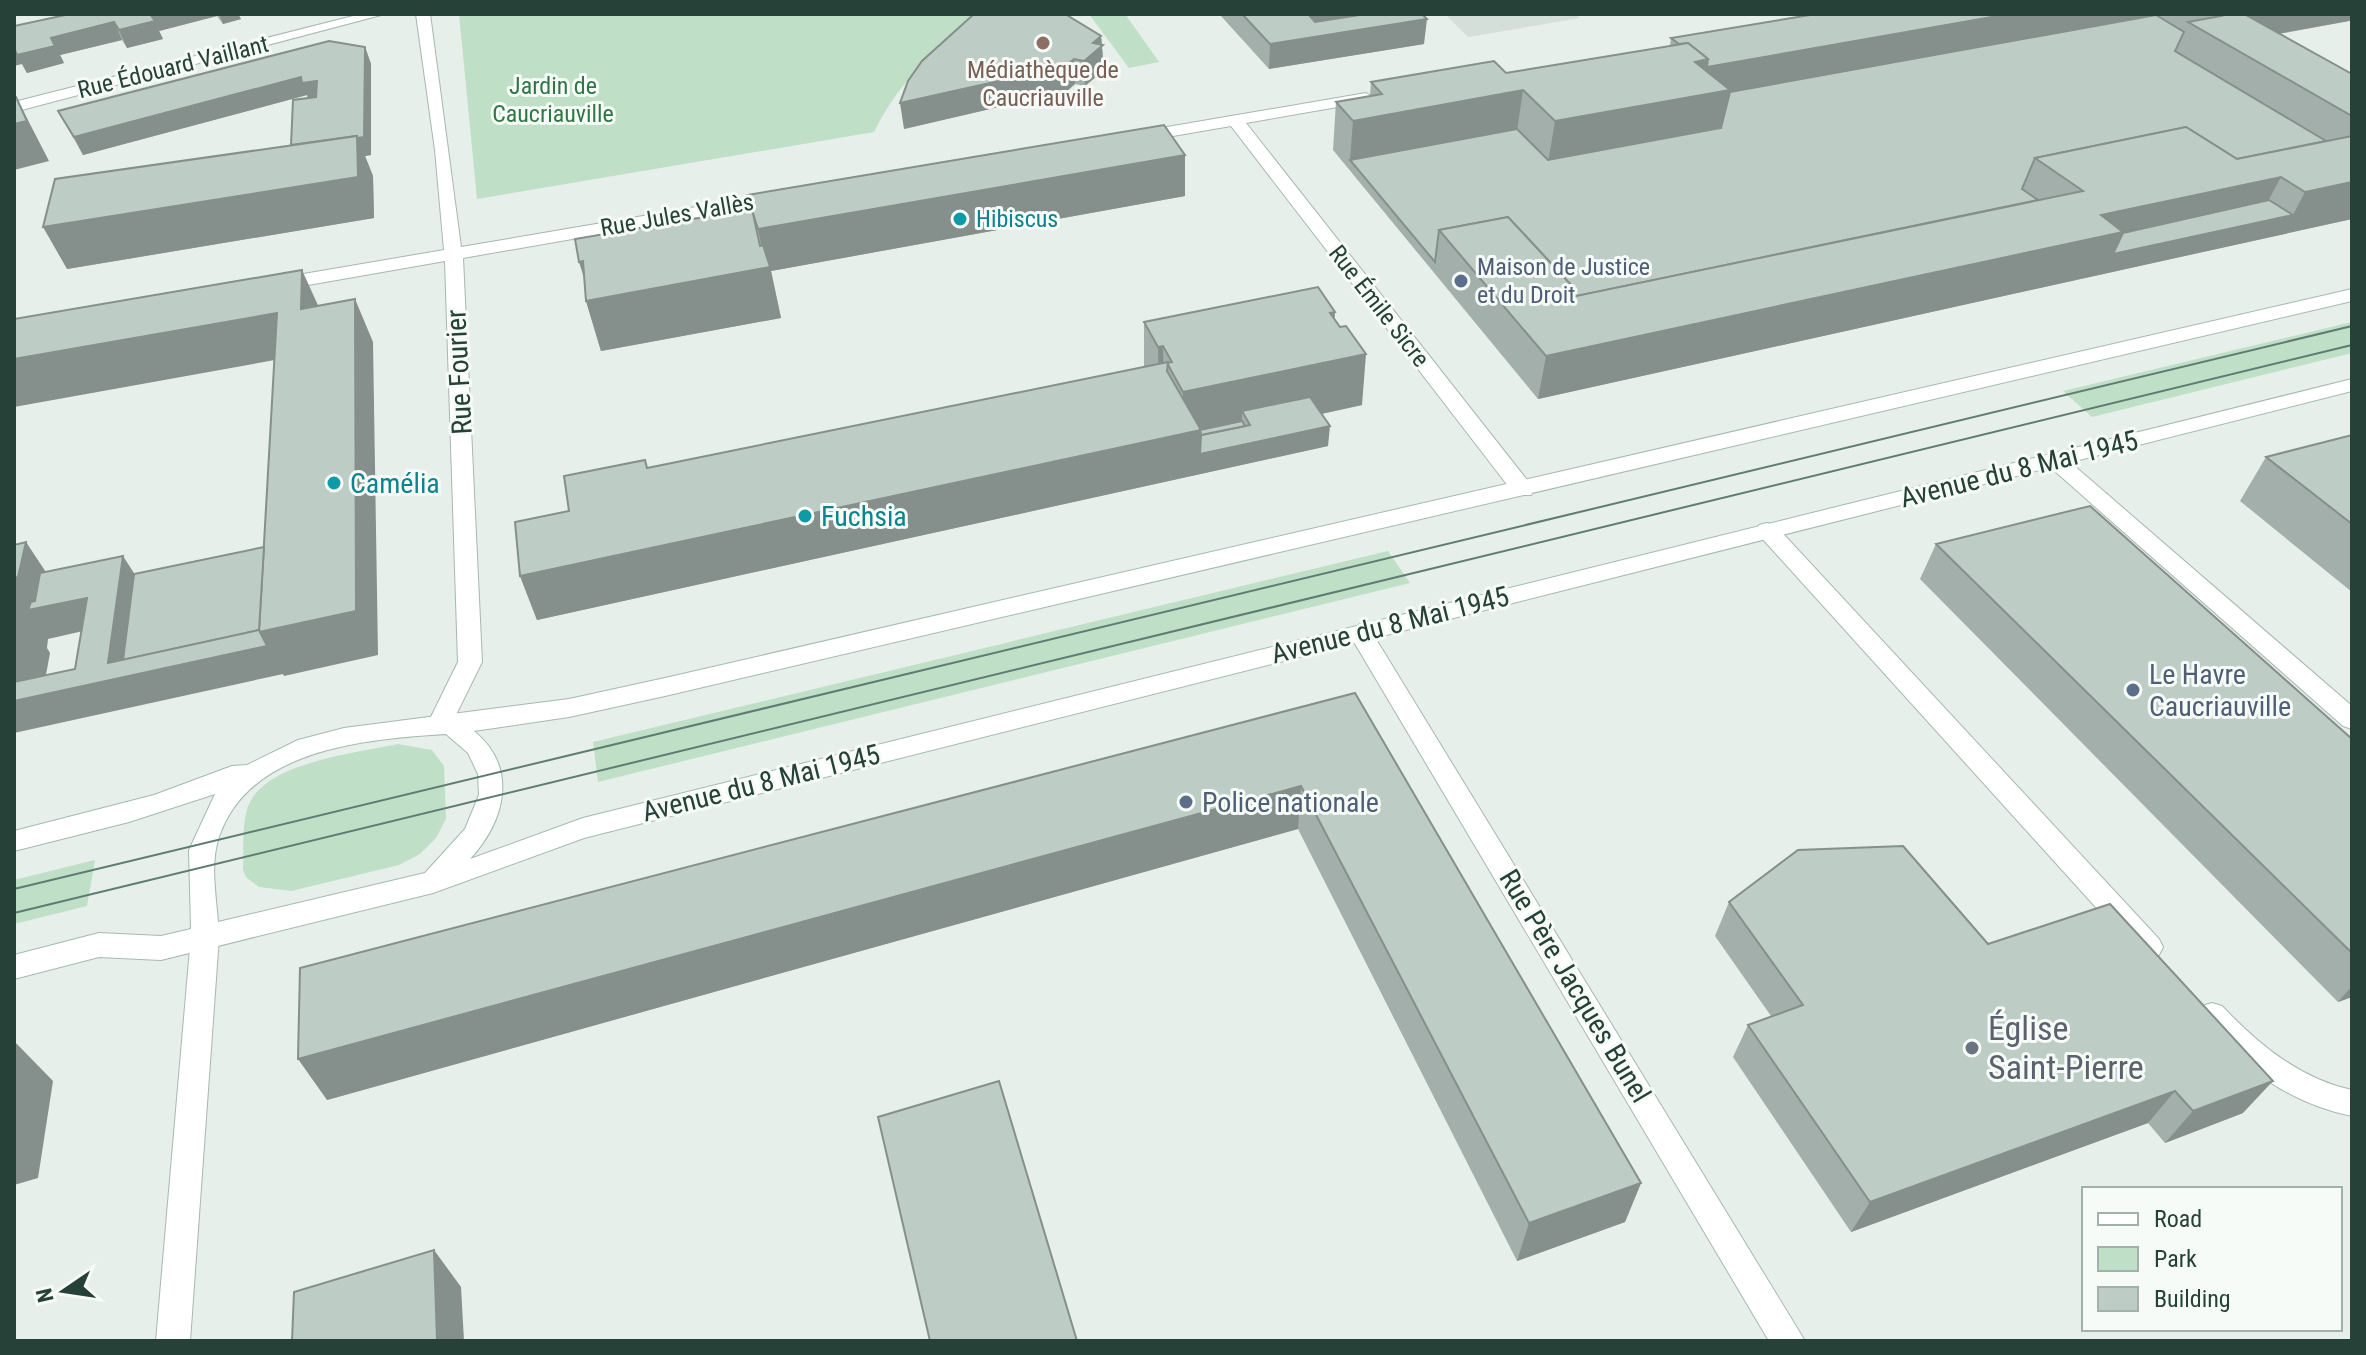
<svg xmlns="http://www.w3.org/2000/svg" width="2366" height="1355" font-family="'Roboto Condensed',sans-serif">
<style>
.built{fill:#d4dfd9}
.green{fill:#bfdfc6}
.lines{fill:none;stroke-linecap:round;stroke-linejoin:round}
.lane-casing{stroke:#a8b7b1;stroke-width:2}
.street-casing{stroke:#a8b7b1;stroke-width:2}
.secondary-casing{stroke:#a4bab1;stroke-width:2}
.lane{fill:#fff;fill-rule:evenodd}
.street{fill:#fff;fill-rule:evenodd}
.secondary{fill:#fff;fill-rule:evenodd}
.tram{stroke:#5f7c73;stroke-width:2}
.wall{fill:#a3afaa}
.shaded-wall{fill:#858f8b}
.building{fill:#beccc6;stroke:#858f8b;stroke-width:2}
.education-dot{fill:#8d6e63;stroke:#f7fbf8;stroke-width:3}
.culture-dot{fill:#0f9aa8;stroke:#f7fbf8;stroke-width:3}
.service-dot{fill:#5c6f8a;stroke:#f7fbf8;stroke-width:3}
.worship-dot{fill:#6b7280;stroke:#f7fbf8;stroke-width:3}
.labels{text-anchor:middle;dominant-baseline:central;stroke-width:6;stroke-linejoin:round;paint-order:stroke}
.far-street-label{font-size:24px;fill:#254138;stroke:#f7fbf8}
.far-education-label{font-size:24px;fill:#785e54;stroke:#f7fbf8}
.far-park-label{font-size:24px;fill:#2f7846;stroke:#f7fbf8}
.far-culture-label{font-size:24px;fill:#0d838f;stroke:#f7fbf8;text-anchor:start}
.far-service-label{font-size:24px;fill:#4e5e75;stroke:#f7fbf8;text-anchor:start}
.street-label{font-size:28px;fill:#254138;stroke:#f7fbf8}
.culture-label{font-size:28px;fill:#0d838f;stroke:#f7fbf8;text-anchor:start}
.service-label{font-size:28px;fill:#4e5e75;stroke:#f7fbf8;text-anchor:start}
.near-worship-label{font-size:34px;fill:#5b616d;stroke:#f7fbf8;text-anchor:start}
</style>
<rect width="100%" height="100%" fill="#e6efea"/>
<polygon class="built" points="1445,14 1575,14 1580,18 1468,37"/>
<g class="green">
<path d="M459,14H989C937,49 903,74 874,132L477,199Z"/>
<polygon points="1089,14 1125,14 1159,62 1129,68"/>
<polygon points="2352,322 2352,353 2092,417 2063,391"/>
<polygon points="1388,551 1410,583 598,782 593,742"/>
<path d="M398,744L432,750L444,766L446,819L436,838L420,854L399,865L291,891L259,887L246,877L243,870C244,849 241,820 250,802C271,761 358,753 398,744Z"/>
<polygon points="95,860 87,906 14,924 14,880"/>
</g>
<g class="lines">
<g class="lane-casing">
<g id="lane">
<polygon points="2056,454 2063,456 2352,706 2352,729 2343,726 2049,466 2046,461 2049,456"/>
<polygon points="1767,523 1775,525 2159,939 2163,947 2159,955 2149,959 2139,955 1759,535 1756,530 1759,525"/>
<path d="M2212,1003L2222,1006C2258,1044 2300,1079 2352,1090V1116C2291,1104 2243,1068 2202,1024L2198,1015L2202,1006Z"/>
</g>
</g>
<g class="street-casing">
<g id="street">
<polygon points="361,14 385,14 14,112 14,102"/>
<polygon points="416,14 430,14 461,247 778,193 787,198 778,203 463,258 482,662 448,731 430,731 427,725 458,662 445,261 274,291 265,285 274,279 444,250 435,150"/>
<polygon points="1366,93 1374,98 1372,101 1246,123 1531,485 1534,490 1531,495 1515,495 1231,126 1138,142 1130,137 1138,132"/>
<polygon points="1360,624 1368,626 1805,1341 1769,1341 1348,632"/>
<polygon points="205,926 215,929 219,937 190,1341 156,1341 191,937 195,929"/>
</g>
</g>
<g class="secondary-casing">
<path id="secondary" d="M2352,289V301L665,696L569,717L474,731C519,768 505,821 470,859L583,818L2352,379V391L584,838L433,893L161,960L99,957L14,979V955L99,933L161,936L191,929L189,850L215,794L129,822L14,851V831L154,795L232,766L247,765L298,740L344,728L569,699L665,678ZM446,734L468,753L478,774L479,795L465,829L425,873L218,922C216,895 210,863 219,837C249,748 367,739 446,734Z"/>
</g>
<use href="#lane" class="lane"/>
<use href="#street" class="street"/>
<use href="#secondary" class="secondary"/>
<g class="tram">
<polyline points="14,889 2352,326"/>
<polyline points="14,913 2352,345"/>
</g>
</g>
<g class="wall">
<polygon points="70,14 238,14 241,19 223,24 217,16 159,31 163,39 127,48 122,40 60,55 64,63 27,73 22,64"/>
<polygon points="1221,14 1422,14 1424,44 1269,69 1221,16"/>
<polygon points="1816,14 2352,14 2352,22 2349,21 2279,34 2352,74 2352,219 1538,399 1333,150 1336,102 1370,96 1371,82 1506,73 1670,46 1671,38"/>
<polygon points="1101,36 1104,70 1085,86 1075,84 1067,91 904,129"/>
<polygon points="365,47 371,64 371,155 365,156 373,176 374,218 67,269 291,145 308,98 307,95 83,155 58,111"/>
<polygon points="1185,155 1185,196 771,271 781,318 601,351 586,301 584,279 750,209 747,195"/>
<polygon points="1335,319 1362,405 1322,414 1328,446 537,620 520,576 569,511 1144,367 1144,322"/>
<polygon points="2352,435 2352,592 2240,501 2266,457"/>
<polygon points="1936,544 2352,739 2352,997 2338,1002 1920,579"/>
<polygon points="1355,693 1641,1183 1625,1222 1517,1261 1298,829 327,1100"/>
<polygon points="1729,902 1988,944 2243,1113 2165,1143 2148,1123 1851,1232 1733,1057 1748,1025 1771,1016 1715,936"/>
</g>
<g class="shaded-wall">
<polygon points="150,14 216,14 217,16 159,31 163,39 127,48 119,30"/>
<polygon points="219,14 238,14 241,19 223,24"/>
<polygon points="1306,14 1398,14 1305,36"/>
<polygon points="2009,14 2156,14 2152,24 1718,137 1547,169 1555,121 1695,62"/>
<polygon points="2218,14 2352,14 2352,15 2349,21 2226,43 2221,16"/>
<polygon points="1427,19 1424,44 1269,69 1270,44"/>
<polygon points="114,22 122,40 60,55 64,63 27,73 22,64 14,66 14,48"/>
<polygon points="1101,36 1104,70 1085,86 1084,61 1093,43"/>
<polygon points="365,47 371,64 371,155 365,156 373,176 374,218 67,269 43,227 357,136"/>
<polygon points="1074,59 1075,84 1067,91 904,129 900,103"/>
<polygon points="301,77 317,81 324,99 309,100 307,95 83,155 74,137"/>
<polygon points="1523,90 1516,138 1350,160 1353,121"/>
<polygon points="16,97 49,161 14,170 14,124"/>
<polygon points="1185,155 1185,196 771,271 781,318 601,351 586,301 591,300 579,262 766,268 758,229"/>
<polygon points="2281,177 2259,218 2293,215 2305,192 2352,182 2352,219 1538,399 1546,356 2101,215"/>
<polygon points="302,270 321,312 301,309"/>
<polygon points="1573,287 1565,328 1565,288"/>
<polygon points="355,299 373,342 378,655 284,676 283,674 14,733 14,701 108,663 123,556 141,584 259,632"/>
<polygon points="1335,312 1332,361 1366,354 1362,405 1250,429 1250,425 1242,411 1242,431 1330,426 1328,446 537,620 520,576 1183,434 1183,392 1330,313"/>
<polygon points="277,313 297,356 14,407 14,359"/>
<polygon points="1163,346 1164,398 1159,399 1158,347"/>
<polygon points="26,542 61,595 87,598 105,626 48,639 47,648 50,653 43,691 14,697 14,578"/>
<polygon points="1301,786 1298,829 327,1100 298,1059"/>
<polygon points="2352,986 2352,997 2338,1002"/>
<polygon points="14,1041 53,1081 38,1178 14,1185"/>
<polygon points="2273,1081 2243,1113 2165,1143 2193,1111"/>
<polygon points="2175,1091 2148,1123 1851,1232 1870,1202"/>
<polygon points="1641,1183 1625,1222 1517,1261 1529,1223"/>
<polygon points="434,1250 461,1287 464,1341 437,1341"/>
</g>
<g class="building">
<polygon points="70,14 150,14 155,21 119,30 114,22 51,38 55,46 17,55 14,48 14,26"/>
<polygon points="974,14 1065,14 1101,36 1093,43 1103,45 1084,61 1074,59 1066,66 900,103 908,81 922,61"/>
<polygon points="1242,14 1308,14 1315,22 1366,14 1422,14 1427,19 1270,44"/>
<polygon points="1816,14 2009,14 1707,67 1708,59 1688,43 1679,44 1671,38"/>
<polygon points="2218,14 2244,14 2352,74 2352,116 2188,22 2221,16"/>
<polygon points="2156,15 2184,32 2175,51 2326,141 2237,159 2186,127 2035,158 2022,189 2038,200 1572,297 1573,287 1508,217 1439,230 1435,262 1350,160 1517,129 1548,160 1721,128 1730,92"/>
<polygon points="329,41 365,47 364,137 357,138 357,136 291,145 293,100 316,97 317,81 302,83 301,77 74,137 58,111"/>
<polygon points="1688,43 1708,59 1695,62 1730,90 1555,121 1523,90 1353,121 1336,102 1382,94 1371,82 1494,61 1506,73"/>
<polygon points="14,97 16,97 27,121 14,124"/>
<polygon points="1164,125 1185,155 758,229 747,195"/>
<polygon points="2186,127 2237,159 2352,136 2352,182 2305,192 2281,177 2101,215 2123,232 1546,356 1439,230 1508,217 1573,287 1565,288 1572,297 2083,191 2035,158"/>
<polygon points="357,136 358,177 43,227 55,179"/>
<polygon points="2269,200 2293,215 2113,254 2123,233"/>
<polygon points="752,209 760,246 763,245 770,267 586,301 583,261 579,262 575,239"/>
<polygon points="302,270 301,309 355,299 356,611 259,632 277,313 14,359 14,319"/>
<polygon points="1318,287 1335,312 1330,313 1340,327 1346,326 1366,354 1183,392 1167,363 1172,362 1163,346 1158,347 1144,322"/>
<polygon points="1168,362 1167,371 1201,430 520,576 515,522 569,511 564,476 645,460 647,468"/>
<polygon points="1310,397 1330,426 1200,454 1201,435 1250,425 1242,411"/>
<polygon points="1242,421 1245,426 1201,435 1200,430"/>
<polygon points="2352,435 2352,524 2266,457"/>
<polygon points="2090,506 2352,739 2352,953 1936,544"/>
<polygon points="26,542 18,577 14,578 14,545"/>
<polygon points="264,547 259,630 123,660 134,574"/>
<polygon points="123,556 108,663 259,630 267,646 14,701 14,682 75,669 87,598 28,610 31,602 35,601 40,573"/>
<polygon points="1355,693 1641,1183 1529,1223 1301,786 298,1059 300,968"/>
<polygon points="1903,846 1988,944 2110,904 2273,1081 2193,1111 2175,1091 1870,1202 1748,1025 1803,1005 1729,902 1798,850"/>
<polygon points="999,1081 1077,1341 930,1341 878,1117"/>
<polygon points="434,1250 437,1341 292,1341 294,1292"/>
</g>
<circle class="education-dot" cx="1043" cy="43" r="8"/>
<g class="culture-dot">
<circle cx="960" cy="219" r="8"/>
<circle cx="334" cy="483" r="8"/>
<circle cx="805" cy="516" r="8"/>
</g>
<g class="service-dot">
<circle cx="1461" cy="281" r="8"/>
<circle cx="2133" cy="690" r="8"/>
<circle cx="1186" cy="802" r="8"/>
</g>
<circle class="worship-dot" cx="1972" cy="1048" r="8"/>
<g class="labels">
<g class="far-street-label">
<text transform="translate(173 67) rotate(-14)">Rue Édouard Vaillant</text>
<text transform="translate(677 215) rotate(-10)">Rue Jules Vallès</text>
<text transform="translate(1379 306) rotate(52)">Rue Émile Sicre</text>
</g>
<g class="far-education-label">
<text x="1043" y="70">Médiathèque de<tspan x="1043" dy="28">Caucriauville</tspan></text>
</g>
<g class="far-park-label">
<text x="553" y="86">Jardin de<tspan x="553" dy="28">Caucriauville</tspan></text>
</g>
<g class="far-culture-label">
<text x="976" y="219">Hibiscus</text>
</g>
<g class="far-service-label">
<text x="1477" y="267">Maison de Justice<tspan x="1477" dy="28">et du Droit</tspan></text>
</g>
<g class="street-label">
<text transform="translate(459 372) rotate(-93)">Rue Fourier</text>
<text transform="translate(2019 469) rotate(-14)">Avenue du 8 Mai 1945</text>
<text transform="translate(1390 625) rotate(-14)">Avenue du 8 Mai 1945</text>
<text transform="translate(761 783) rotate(-14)">Avenue du 8 Mai 1945</text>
<text transform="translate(1575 986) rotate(59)">Rue Père Jacques Bunel</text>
</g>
<g class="culture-label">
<text x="350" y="483">Camélia</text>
<text x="821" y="516">Fuchsia</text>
</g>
<g class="service-label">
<text x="2149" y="674">Le Havre<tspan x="2149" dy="32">Caucriauville</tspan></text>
<text x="1202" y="802">Police nationale</text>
</g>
<g class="near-worship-label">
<text x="1988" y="1028">Église<tspan x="1988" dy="39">Saint-Pierre</tspan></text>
</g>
</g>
<rect width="2366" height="1355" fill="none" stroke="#254138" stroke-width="32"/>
<rect x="2082" y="1187" width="260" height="144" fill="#f7fbf8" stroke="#a3b1ab" stroke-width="2"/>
<rect x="2098" y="1213" width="40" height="12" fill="#ffffff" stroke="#a3b1ab" stroke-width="2"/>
<text x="2154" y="1227" font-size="24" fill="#254138">Road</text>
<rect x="2098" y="1247" width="40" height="24" fill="#bfdfc6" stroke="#a3b1ab" stroke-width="2"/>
<text x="2154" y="1267" font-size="24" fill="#254138">Park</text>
<rect x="2098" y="1287" width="40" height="24" fill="#beccc6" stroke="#a3b1ab" stroke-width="2"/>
<text x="2154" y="1307" font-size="24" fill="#254138">Building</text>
<g transform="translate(64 1291) rotate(257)" stroke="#f7fbf8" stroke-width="6" paint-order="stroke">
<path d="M0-6L14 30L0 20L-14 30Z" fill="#254138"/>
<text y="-12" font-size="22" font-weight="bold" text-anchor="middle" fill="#254138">N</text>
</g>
</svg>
